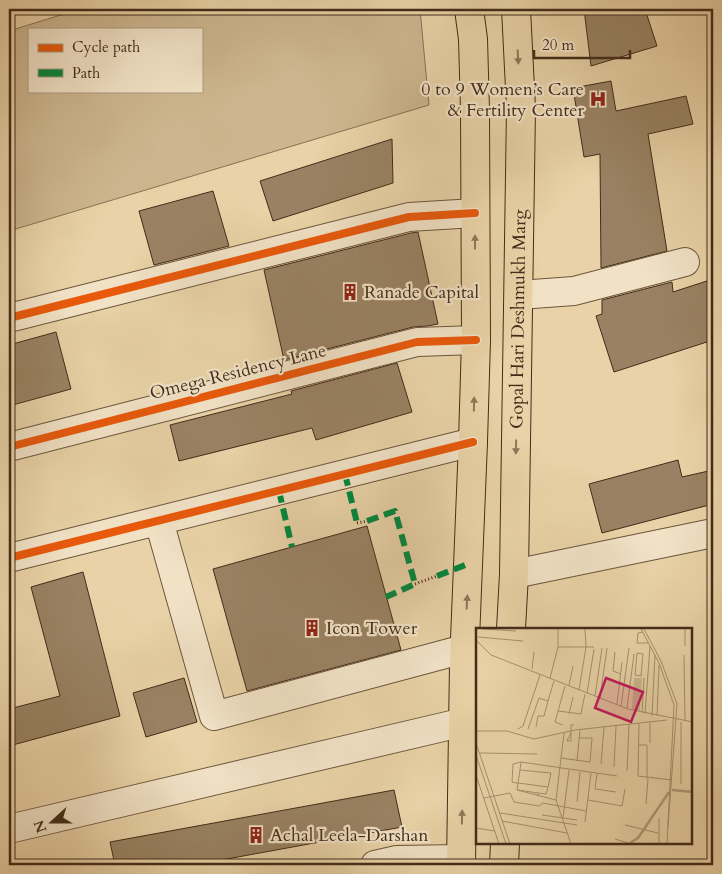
<svg xmlns="http://www.w3.org/2000/svg" width="722" height="874" font-family="Cardo,serif">
<style>
.green{fill:#cdb68f;stroke:#887154;fill-rule:evenodd}
.building{fill:#998263;stroke:#432c19}
.lines{fill:none;stroke-linecap:round;stroke-linejoin:round}
.minor-casing{stroke:#6c563c;stroke-width:30}
.major-casing{stroke:#432c19;stroke-width:30}
.path{stroke:#432c19;stroke-width:3;stroke-dasharray:1 2.5;stroke-linecap:butt}
.minor{stroke:#f1e2c6;stroke-width:28}
.major{stroke:#e9d2a7;stroke-width:28}
.quiet{stroke:#00873e;stroke-width:6;stroke-dasharray:12 6;stroke-linecap:butt}
.cycleway-casing{stroke:#f1e2c6;stroke-width:11}
.cycleway{stroke:#e8590c;stroke-width:8}
.oneway{fill:#8e7759}
.labels{text-anchor:middle;dominant-baseline:central;stroke-width:4.5;stroke-linejoin:round;paint-order:stroke}
.poi-label{font-size:18px;fill:#432c19;stroke:#f1e2c6;text-anchor:start}
.street-label{font-size:18px;fill:#432c19;stroke:#f1e2c6}
.inset-river{fill:none;stroke:#b19a77;stroke-width:2.5}
.inset-road{fill:none;stroke:#a7906e;stroke-width:1}
.view{fill:#c2185b;fill-opacity:0.15;stroke:#c2185b;stroke-width:2.5}
.inset-edge{fill:none;stroke:#432c19;stroke-width:2.5}
</style>
<rect width="100%" height="100%" fill="#e9d2a7"/>
<filter id="stains"><feTurbulence type="fractalNoise" baseFrequency=".004" numOctaves="4"/><feColorMatrix values="0 0 0 0 .2 0 0 0 0 .09 0 0 0 0 .02 0 0 0 .5 -.17"/></filter>
<radialGradient id="worn" r=".72"><stop offset=".6" stop-color="#630" stop-opacity="0"/><stop offset="1" stop-color="#630" stop-opacity=".3"/></radialGradient>
<path class="green" d="M80,9H420L429,105L9,231V31ZM29,29H201V91H29Z"/>
<g class="building">
<polygon points="584,9 645,9 657,46 591,66"/>
<polygon points="611,81 616,111 686,96 693,124 648,134 667,251 601,268 600,154 584,157 573,88"/>
<polygon points="392,139 393,183 273,221 260,181"/>
<polygon points="213,191 229,246 154,265 139,211"/>
<polygon points="418,232 438,324 427,326 413,327 284,360 264,270 411,233"/>
<polygon points="713,279 713,340 614,372 596,316 602,314 602,300 672,282 673,292"/>
<polygon points="56,332 71,389 9,406 9,345"/>
<polygon points="397,363 412,412 316,440 312,428 179,461 170,425 292,394 291,391"/>
<polygon points="678,460 682,477 713,470 713,504 602,533 589,484"/>
<polygon points="367,526 401,650 247,691 213,569"/>
<polygon points="83,572 120,716 9,746 9,709 60,696 31,587"/>
<polygon points="184,678 197,722 146,737 133,693"/>
<polygon points="394,790 402,827 194,865 115,865 110,842"/>
</g>
<g class="lines">
<g class="minor-casing">
<g id="minor">
<polyline points="519,295 574,291 685,262"/>
<polyline points="9,318 409,217 475,213"/>
<polyline points="9,447 417,342 476,340"/>
<polyline points="159,521 214,716 464,649"/>
<polyline points="9,558 473,442"/>
<polyline points="514,574 713,533"/>
<polyline points="9,829 477,719"/>
<polyline points="375,865 397,860 461,859"/>
</g>
</g>
<g class="major-casing">
<g id="major">
<path id="s1" d="M511,629L514,574L521,108L516,9"/>
<polyline points="461,865 464,664 473,442 476,340 475,110 473,39 469,9"/>
<polyline points="504,865 505,843"/>
</g>
</g>
<g class="path">
<polyline points="357,523 367,521"/>
<polyline points="415,584 437,576"/>
</g>
<use href="#minor" class="minor"/>
<use href="#major" class="major"/>
<g class="quiet">
<polyline points="345,474 357,523"/>
<polyline points="279,491 292,547"/>
<polyline points="367,521 395,511 415,584 386,597"/>
<polyline points="437,576 468,564"/>
</g>
<g class="cycleway-casing">
<g id="cycleway">
<polyline points="9,318 409,217 475,213"/>
<polyline points="9,447 417,342 476,340"/>
<polyline points="9,558 473,442"/>
</g>
</g>
<use href="#cycleway" class="cycleway"/>
</g>
<defs><path id="oneway-solid" d="M-6-.8H1V-3.2L6.5 0L1 3.2V.8H-6Z" transform="scale(1.25)"/></defs>
<g class="oneway">
<use href="#oneway-solid" transform="translate(518 57) rotate(87)"/>
<use href="#oneway-solid" transform="translate(475 242) rotate(-90)"/>
<use href="#oneway-solid" transform="translate(474 404) rotate(-89)"/>
<use href="#oneway-solid" transform="translate(516 447) rotate(91)"/>
<use href="#oneway-solid" transform="translate(467 602) rotate(-87)"/>
<use href="#oneway-solid" transform="translate(462 817) rotate(-89)"/>
</g>
<defs>
<g id="hospital-bare" transform="scale(1.35)"><path d="M-5-5h3v3.5h4V-5h3V5h-3V1.5h-4V5h-3Z" fill="#8f2418" stroke="#f1e2c6" stroke-width="2.5" paint-order="stroke"/></g>
<g id="building-bare" transform="scale(1.35)"><path d="M-4-6H4V6H1V3H-1V6H-4ZM-2.5-4.3h1.7v1.8h-1.7ZM.8-4.3h1.7v1.8H.8ZM-2.5-1h1.7V.8h-1.7ZM.8-1h1.7V.8H.8Z" fill="#8f2418" stroke="#f1e2c6" stroke-width="2.5" paint-order="stroke"/></g>
</defs>
<g fill-rule="evenodd">
<use href="#hospital-bare" x="598" y="99"/>
<use href="#building-bare" x="350" y="292"/>
<use href="#building-bare" x="312" y="628"/>
<use href="#building-bare" x="256" y="835"/>
</g>
<g class="labels">
<g class="poi-label">
<text x="584" y="89" text-anchor="end">0 to 9 Women’s Care<tspan x="584" dy="21">&amp; Fertility Center</tspan></text>
<text x="364" y="292">Ranade Capital</text>
<text x="326" y="628">Icon Tower</text>
<text x="270" y="835">Achal Leela-Darshan</text>
</g>
<g class="street-label">
<text stroke="none"><textPath href="#s1" startOffset="310">Gopal Hari Deshmukh Marg</textPath></text>
<text transform="translate(238 372) rotate(-14)">Omega Residency Lane</text>
</g>
</g>
<g transform="translate(476 628)">
<rect width="216" height="216" fill="#e9d2a7"/>
<path d="M158,50H166L164,83L156,81Z" fill="#cdb68f"/>
<path class="inset-river" d="M196,162L217,164M154,215L162,210L193,164"/>
<path class="inset-road" d="M7,1L40,3M165,1L183,35L198,77L191,216M168,1L185,33L201,76L192,199M209,1V18M167,4L162,5L161,15H173M2,9L47,13M0,12L15,27L152,81L217,94M82,19H118M139,24L137,43L145,46M161,25L167,26L165,48L159,47ZM208,27L209,92M56,41L58,24M74,50L82,19V1M93,57L97,38M103,62L110,19L109,1M111,65L118,21M119,68L126,20M124,70L131,20M141,76L146,34M145,79L153,20M151,80L158,26M82,83L105,86L109,66M166,85L168,50M93,86L97,69M169,86L174,18M176,88L179,27M181,88L183,37M205,94V156M163,96L162,148L196,152M87,97L79,94L89,58M60,99L62,88H68L72,73M42,101L47,98L64,47M52,101L63,70L72,73L78,53M0,103H31L58,111L99,102L191,92M88,105L80,172L95,216M95,105L91,113H95V97H98M0,115L34,216M174,115V95M162,117H171V151M4,125L61,126M0,127L30,216M85,130L114,134L116,110H103M101,133L104,102M125,136L128,99M138,139L140,98M44,142L45,134L141,148M151,143L153,97M121,146L119,161L140,164M0,147L23,216M41,162L42,155L44,142L75,145L72,159L42,155H40L36,154L37,136L45,134M41,162L80,172M42,162L62,165V168M62,165L70,166L72,159M8,170L34,165L38,174L63,178L67,175L110,183M112,172L146,178L149,161M101,174L104,144M170,176L172,151M24,185L101,197M66,187L101,192M87,190L93,142M26,193L91,205M109,194L115,145M149,197L182,205M0,200L19,203M139,211L155,216M183,216V190"/>
<path class="view" d="M130,50L167,64L155,94L119,80Z"/>
<rect width="216" height="216" class="inset-edge"/>
</g>
<rect width="722" height="874" fill="none" stroke="#e9d2a7" stroke-width="30"/>
<rect x="10" y="10" width="702" height="854" fill="none" stroke="#432c19" stroke-width="2.5"/>
<rect x="15" y="15" width="692" height="844" fill="none" stroke="#432c19"/>
<rect x="28" y="28" width="175" height="65" fill="#f1e2c6" stroke="#ab9981"/>
<rect x="38" y="44" width="25" height="8" fill="#e8590c" stroke="#ab9981"/>
<text x="72" y="52" font-size="15" fill="#432c19">Cycle path</text>
<rect x="38" y="69" width="25" height="8" fill="#00873e" stroke="#ab9981"/>
<text x="72" y="78" font-size="15" fill="#432c19">Path</text>
<g transform="translate(52 822) rotate(249)" stroke="#f1e2c6" stroke-width="4" paint-order="stroke">
<path d="M0-4L9 19L0 12L-9 19Z" fill="#432c19"/>
<text y="-8" font-size="14" font-weight="bold" text-anchor="middle" fill="#432c19">N</text>
</g>
<path d="M534 50v8h96v-8" fill="none" stroke="#432c19" stroke-width="2.5"/>
<text x="542" y="50" font-size="15" fill="#432c19" stroke="#f1e2c6" stroke-width="4" paint-order="stroke">20 m</text>
<rect width="100%" height="100%" filter="url(#stains)"/>
<rect width="100%" height="100%" fill="url(#worn)"/>
</svg>
